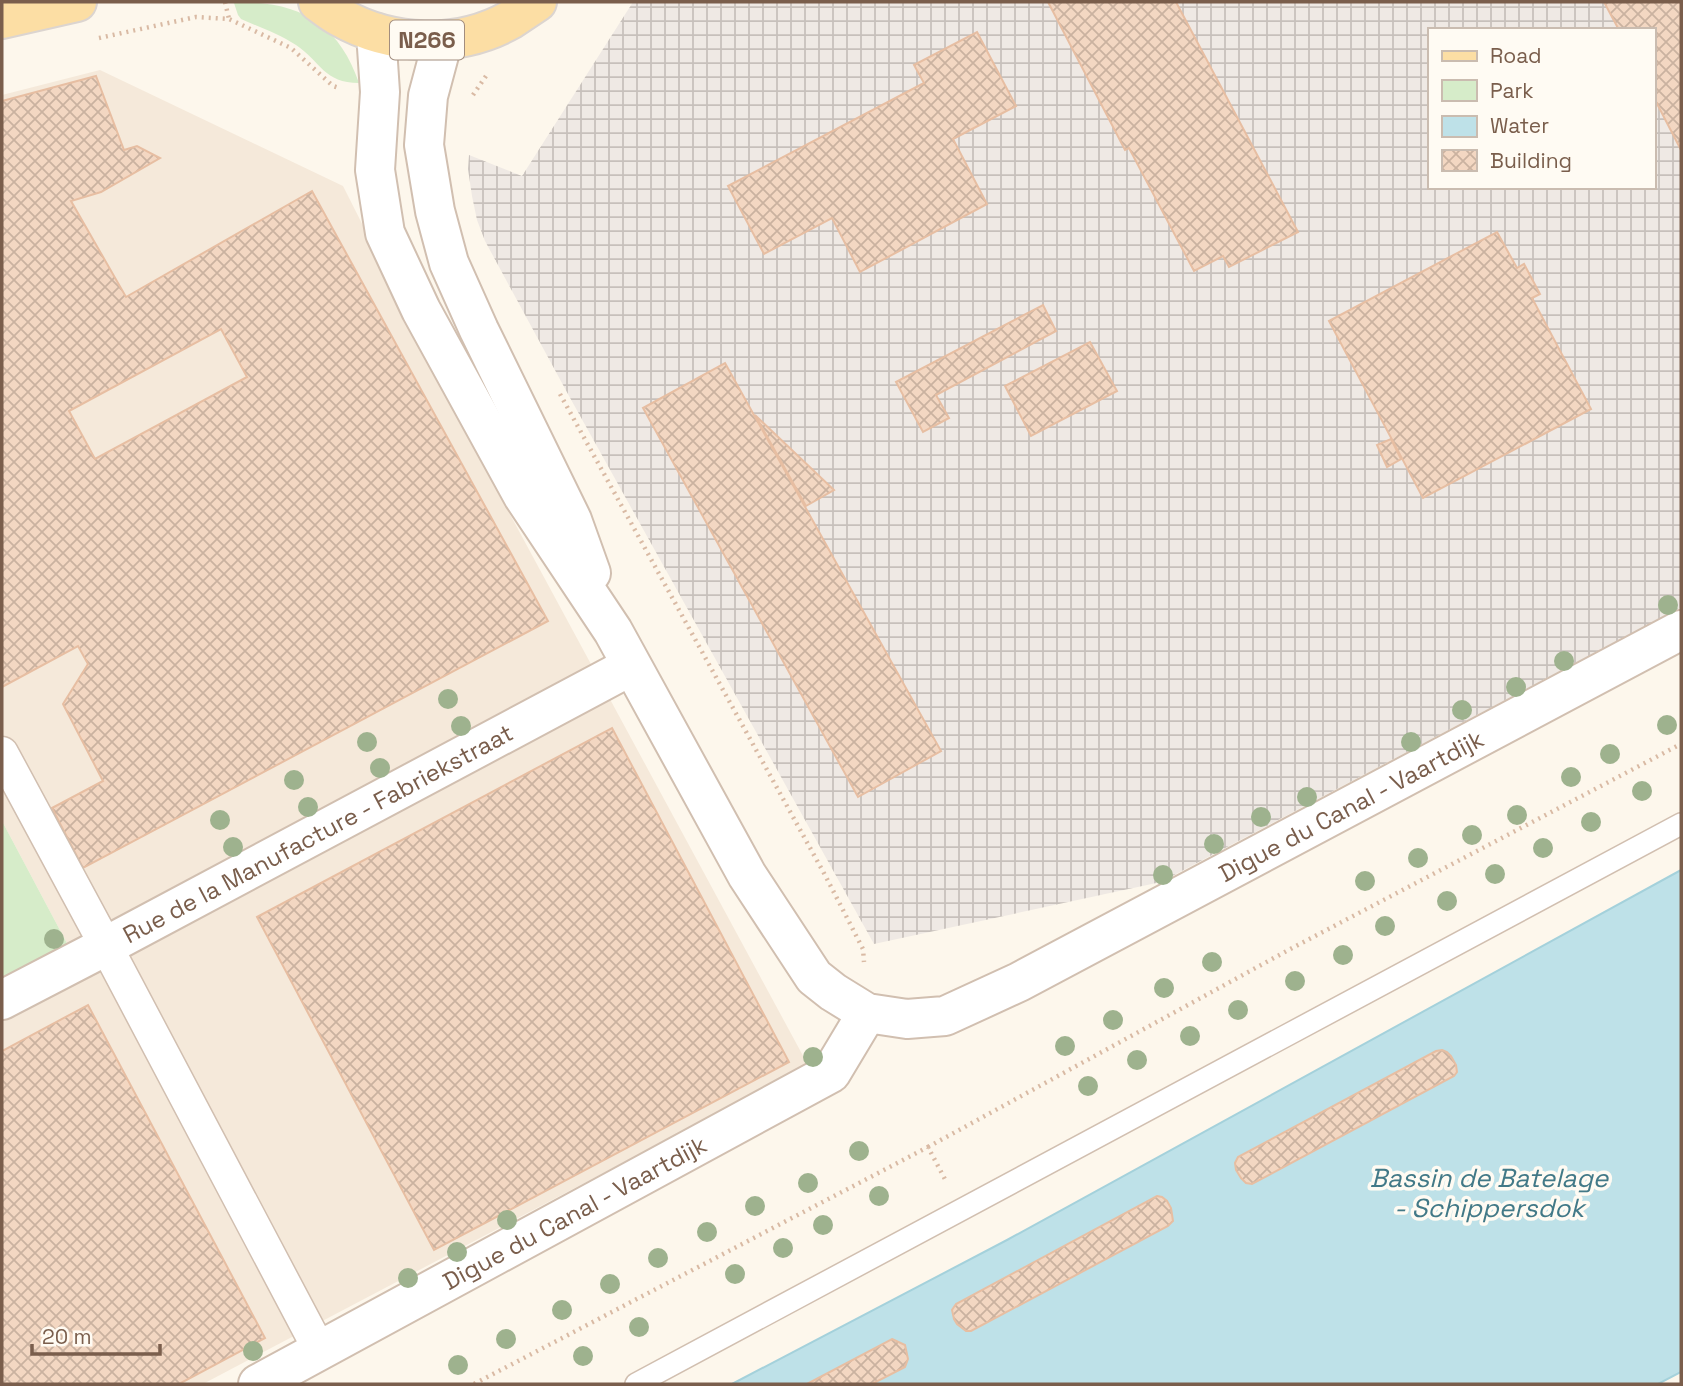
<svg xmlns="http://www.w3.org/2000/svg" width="1683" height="1386" font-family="'Space Grotesk',sans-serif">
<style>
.residential{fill:#f5e9da}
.industrial{fill:url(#industrial-grid);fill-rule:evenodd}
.green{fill:#d6ecc9}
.water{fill:#bee1e8;stroke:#a4d1db;stroke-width:2}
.building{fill:url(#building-cross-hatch);stroke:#e7bea2;stroke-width:2;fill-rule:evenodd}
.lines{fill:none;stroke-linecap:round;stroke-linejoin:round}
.service-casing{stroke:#d1bfb0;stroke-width:24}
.pedestrian-casing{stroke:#d1bfb0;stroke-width:35}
.minor-casing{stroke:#d1bfb0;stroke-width:42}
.primary-casing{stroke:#dcd5d0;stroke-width:42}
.path{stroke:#d9baa4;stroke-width:4.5;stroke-dasharray:2 5;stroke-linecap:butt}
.service{stroke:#fff;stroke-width:21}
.pedestrian{stroke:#fff;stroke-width:32}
.minor{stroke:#fff;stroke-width:38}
.primary{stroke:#fcdea4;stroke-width:38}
.tree{fill:#9eb28e}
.labels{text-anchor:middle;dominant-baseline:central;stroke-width:7;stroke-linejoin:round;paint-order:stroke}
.shield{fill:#fffbf3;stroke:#a28d7e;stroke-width:2}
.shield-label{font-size:23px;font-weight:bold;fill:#7a5e4c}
.street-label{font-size:24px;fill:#7a5e4c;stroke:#fffbf3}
.water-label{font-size:26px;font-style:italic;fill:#427987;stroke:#fffbf3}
</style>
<defs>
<pattern id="industrial-grid" width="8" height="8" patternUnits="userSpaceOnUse" patternTransform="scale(1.75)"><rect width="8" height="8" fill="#efe9e4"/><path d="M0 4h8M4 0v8" fill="none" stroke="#c7c0bb"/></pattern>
<pattern id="building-cross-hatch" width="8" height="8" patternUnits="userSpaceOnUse" patternTransform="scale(1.75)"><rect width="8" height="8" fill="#f3d7c2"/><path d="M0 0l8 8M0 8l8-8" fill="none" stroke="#cab2a0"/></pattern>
</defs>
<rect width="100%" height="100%" fill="#fdf7ec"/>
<polygon class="residential" points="100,70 343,186 494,485 808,1065 203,1384 2,1384 2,988 71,951 2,821 2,95"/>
<path class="industrial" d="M633,2H1681V607L1161,882L874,944L569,396L485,241L477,220L472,196L468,169L469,155L522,176ZM1429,30H1653V187H1429Z"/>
<g class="green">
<path d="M239,2C300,2 339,24 359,83C324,83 321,62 296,45C279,34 259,27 241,19L238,15L234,3Z"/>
<polygon points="2,821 71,951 2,988"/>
</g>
<polygon class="water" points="1681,870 1681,1372 1658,1384 732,1384 1007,1240"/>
<g class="building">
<polygon points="1048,2 1176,2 1298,232 1229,267 1223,256 1194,271 1129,148 1125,150"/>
<polygon points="1604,2 1681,2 1681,150 1653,96 1653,30 1619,30"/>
<polygon points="977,32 1016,106 953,139 987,204 860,272 832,218 764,254 728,186 924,83 914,65"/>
<path d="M96,76L124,150L137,146L160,158L101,192L71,201L126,297L312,191L548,621L83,868L52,808L103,781L63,704L88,664L78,646L2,687V101ZM221,329L247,377L95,459L69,411Z"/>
<polygon points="1497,232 1517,268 1524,264 1540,294 1532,298 1591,409 1423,498 1329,321"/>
<polygon points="1043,305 1056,331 936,395 949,418 923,432 896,382"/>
<polygon points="1090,342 1117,391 1031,436 1005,386"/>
<polygon points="725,363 941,751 858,797 643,408"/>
<polygon points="755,415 834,490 806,506"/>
<polygon points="1391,439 1401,459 1387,467 1377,445"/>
<polygon points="612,728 789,1062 434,1250 257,917"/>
<polygon points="88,1005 265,1338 179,1384 2,1384 2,1051"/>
<polygon points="1442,1050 1447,1052 1451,1056 1456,1065 1457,1072 1454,1076 1252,1184 1246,1183 1241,1178 1236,1170 1235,1163 1238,1157 1436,1051"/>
<polygon points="1157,1196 1162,1197 1167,1201 1171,1208 1173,1221 1168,1226 971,1331 966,1331 957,1324 954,1319 952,1310 956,1304"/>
<polygon points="892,1339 905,1345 908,1359 905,1367 872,1384 807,1384"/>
</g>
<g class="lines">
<g class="service-casing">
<polyline id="service" points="636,1384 1681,824"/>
</g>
<g class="pedestrian-casing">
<polyline id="pedestrian" points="2,753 106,946 320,1351"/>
</g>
<g class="minor-casing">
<g id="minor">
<path id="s1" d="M376,33L380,92L375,170L385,233L421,310L523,496L613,631L747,875L814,977L833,992L867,1013L907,1019L945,1016L1019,982L1681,630"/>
<polyline points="443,40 428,96 424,145 435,211 449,263 479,330 572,520 591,573"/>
<path id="s2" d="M2,1000L106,946L631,666"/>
<path id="s3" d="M258,1384L831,1073L867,1013"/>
</g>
</g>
<g class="primary-casing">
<g id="primary">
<path d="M318,2C325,7 332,13 340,17C391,46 458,49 510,20C519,14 528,8 537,2"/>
<polyline points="2,19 77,2"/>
</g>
</g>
<g class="path">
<polyline points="225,2 229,19"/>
<polyline points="99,38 196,17 229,19 291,48 333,86 339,88"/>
<polyline points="473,95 488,73"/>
<polyline points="560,394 825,875 863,949 864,962"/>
<polyline points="928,1147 1294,947 1681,744"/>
<polyline points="474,1384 928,1147 947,1183"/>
</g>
<use href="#service" class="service"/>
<use href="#pedestrian" class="pedestrian"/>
<use href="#minor" class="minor"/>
<use href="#primary" class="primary"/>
</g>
<g class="tree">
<circle cx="1668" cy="605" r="10"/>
<circle cx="1564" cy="661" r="10"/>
<circle cx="1516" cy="687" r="10"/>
<circle cx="448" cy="699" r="10"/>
<circle cx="1462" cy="710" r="10"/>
<circle cx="1667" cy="725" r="10"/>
<circle cx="461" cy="726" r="10"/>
<circle cx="367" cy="742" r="10"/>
<circle cx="1411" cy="742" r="10"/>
<circle cx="1610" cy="754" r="10"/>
<circle cx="380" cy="768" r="10"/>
<circle cx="1571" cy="777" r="10"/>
<circle cx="294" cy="780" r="10"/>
<circle cx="1642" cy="791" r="10"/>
<circle cx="1307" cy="797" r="10"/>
<circle cx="308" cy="807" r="10"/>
<circle cx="1517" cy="815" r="10"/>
<circle cx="1261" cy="817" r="10"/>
<circle cx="220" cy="820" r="10"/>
<circle cx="1591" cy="822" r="10"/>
<circle cx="1472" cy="835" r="10"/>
<circle cx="1214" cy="844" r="10"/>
<circle cx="233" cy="847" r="10"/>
<circle cx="1543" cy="848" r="10"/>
<circle cx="1418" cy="858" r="10"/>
<circle cx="1495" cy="874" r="10"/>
<circle cx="1163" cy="875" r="10"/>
<circle cx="1365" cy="881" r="10"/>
<circle cx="1447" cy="901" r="10"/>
<circle cx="1385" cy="926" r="10"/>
<circle cx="54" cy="939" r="10"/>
<circle cx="1343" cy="955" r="10"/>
<circle cx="1212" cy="962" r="10"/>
<circle cx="1295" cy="981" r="10"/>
<circle cx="1164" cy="988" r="10"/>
<circle cx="1238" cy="1010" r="10"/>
<circle cx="1113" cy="1020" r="10"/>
<circle cx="1190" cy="1036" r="10"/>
<circle cx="1065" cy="1046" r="10"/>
<circle cx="813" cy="1057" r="10"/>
<circle cx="1137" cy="1060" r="10"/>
<circle cx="1088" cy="1086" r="10"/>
<circle cx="859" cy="1151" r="10"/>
<circle cx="808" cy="1183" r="10"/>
<circle cx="879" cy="1196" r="10"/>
<circle cx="755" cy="1206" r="10"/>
<circle cx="507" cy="1220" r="10"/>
<circle cx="823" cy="1225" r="10"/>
<circle cx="707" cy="1232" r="10"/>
<circle cx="783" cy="1248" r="10"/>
<circle cx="457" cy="1252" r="10"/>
<circle cx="658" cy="1258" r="10"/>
<circle cx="735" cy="1274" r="10"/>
<circle cx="408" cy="1278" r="10"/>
<circle cx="610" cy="1284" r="10"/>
<circle cx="562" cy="1310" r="10"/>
<circle cx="639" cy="1327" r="10"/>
<circle cx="506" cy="1339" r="10"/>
<circle cx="253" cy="1351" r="10"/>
<circle cx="583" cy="1356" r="10"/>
<circle cx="458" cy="1365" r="10"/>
</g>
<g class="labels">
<rect class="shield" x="390" y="20.5" width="74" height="39" rx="5"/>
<g class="shield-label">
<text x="427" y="40">N266</text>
</g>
<g class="street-label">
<text stroke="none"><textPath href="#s1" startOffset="1661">Digue du Canal - Vaartdijk</textPath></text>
<text stroke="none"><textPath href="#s2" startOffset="357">Rue de la Manufacture - Fabriekstraat</textPath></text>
<text stroke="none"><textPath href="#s3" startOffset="360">Digue du Canal - Vaartdijk</textPath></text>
</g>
<g class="water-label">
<text x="1489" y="1178">Bassin de Batelage<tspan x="1489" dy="30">- Schippersdok</tspan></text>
</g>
</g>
<rect width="1683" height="1386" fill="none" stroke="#7a5e4c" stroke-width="7"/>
<rect x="1428" y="28" width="228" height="161" fill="#fffbf3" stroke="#cabcb0" stroke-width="2"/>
<rect x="1442" y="51" width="35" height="10" fill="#fcdea4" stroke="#cabcb0" stroke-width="2"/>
<text x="1490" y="63" font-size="21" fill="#7a5e4c">Road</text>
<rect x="1442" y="80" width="35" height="21" fill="#d6ecc9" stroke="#cabcb0" stroke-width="2"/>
<text x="1490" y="98" font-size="21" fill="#7a5e4c">Park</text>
<rect x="1442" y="116" width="35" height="21" fill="#bee1e8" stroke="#cabcb0" stroke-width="2"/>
<text x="1490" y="133" font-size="21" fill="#7a5e4c">Water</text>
<rect x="1442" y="150" width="35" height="21" fill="url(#building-cross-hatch)" stroke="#cabcb0" stroke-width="2"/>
<text x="1490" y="168" font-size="21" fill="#7a5e4c">Building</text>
<path d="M32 1344v10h128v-10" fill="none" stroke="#7a5e4c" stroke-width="3.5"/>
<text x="42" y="1344" font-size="21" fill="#7a5e4c" stroke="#fffbf3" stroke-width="5" paint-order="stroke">20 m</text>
</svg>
